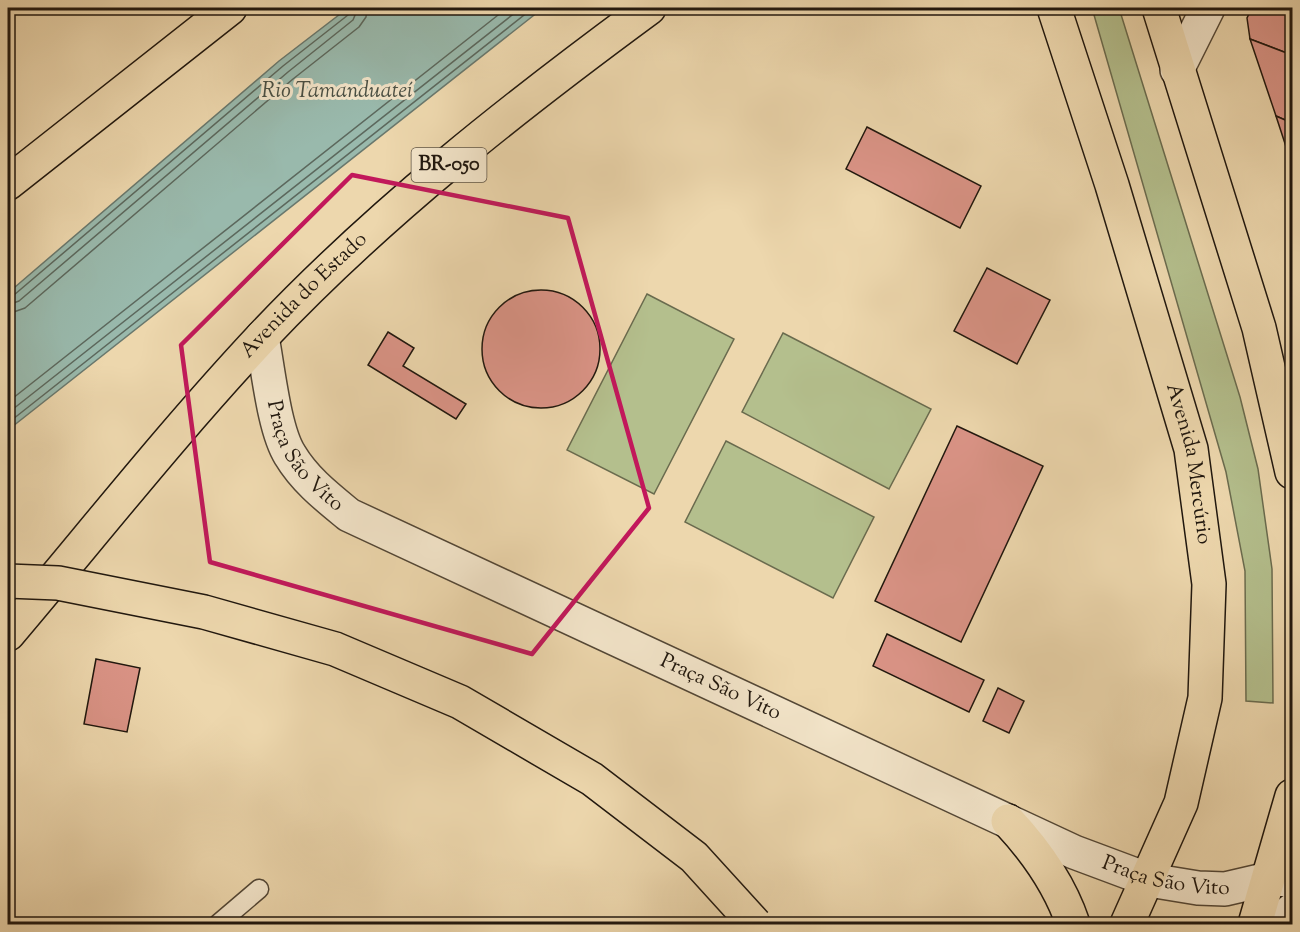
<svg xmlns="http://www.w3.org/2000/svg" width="1300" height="932" font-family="'Sorts Mill Goudy',serif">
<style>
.green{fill:#b4bf8d;stroke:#6a6b4e;stroke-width:1.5}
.water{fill:#99b9ac;stroke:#69786d;stroke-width:1.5}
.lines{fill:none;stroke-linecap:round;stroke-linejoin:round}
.shore{stroke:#5c685d;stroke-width:1.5}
.building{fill:#db9487;stroke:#20170e;stroke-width:1.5}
.service-casing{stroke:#534736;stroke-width:21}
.minor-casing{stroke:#534736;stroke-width:36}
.secondary-casing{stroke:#20170e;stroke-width:36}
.primary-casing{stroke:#20170e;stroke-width:36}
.trunk-casing{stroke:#20170e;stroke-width:36}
.service{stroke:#f3e5ca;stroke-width:18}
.minor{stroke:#f3e5ca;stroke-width:33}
.secondary{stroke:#f3e5ca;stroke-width:33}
.primary{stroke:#edd7ad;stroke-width:33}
.trunk{stroke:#edd7ad;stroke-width:33}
.primary-bridge-casing{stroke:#20170e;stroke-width:36;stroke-linecap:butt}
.primary-bridge{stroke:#edd7ad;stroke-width:33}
.marked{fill:none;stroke:#c2185b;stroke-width:4.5;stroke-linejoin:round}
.labels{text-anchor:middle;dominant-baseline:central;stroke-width:6;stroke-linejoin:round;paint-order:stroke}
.shield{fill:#f3e5ca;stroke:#5f5546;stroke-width:1.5}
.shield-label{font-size:20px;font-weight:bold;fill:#20170e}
.street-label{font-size:21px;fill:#20170e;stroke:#f3e5ca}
.water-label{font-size:22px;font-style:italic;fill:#4a5045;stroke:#f3e5ca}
</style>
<rect width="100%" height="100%" fill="#edd7ad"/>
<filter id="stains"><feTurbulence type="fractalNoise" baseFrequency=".00333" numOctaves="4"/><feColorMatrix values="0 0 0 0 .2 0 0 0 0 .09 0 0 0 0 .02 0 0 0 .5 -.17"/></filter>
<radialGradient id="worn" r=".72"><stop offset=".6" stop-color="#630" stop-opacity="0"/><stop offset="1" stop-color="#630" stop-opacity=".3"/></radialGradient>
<g class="green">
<polygon points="1092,8 1119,8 1240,397 1258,469 1272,569 1273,703 1246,701 1245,571 1226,472"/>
<polygon points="647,294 734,339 654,494 567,450"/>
<polygon points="783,333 931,409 889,489 742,412"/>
<polygon points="726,441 874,517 833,598 685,522"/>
</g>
<polygon class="water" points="348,8 543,8 8,430 8,293 279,61"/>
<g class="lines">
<g class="shore">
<polyline points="8,297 14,295 283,66 348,15 351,8"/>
<polyline points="8,305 19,301 288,72 353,20 358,8"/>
<polyline points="8,314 25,308 293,79 359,27 366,17 367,8"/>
<polyline points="8,402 507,8"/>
<polyline points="8,413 521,8"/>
<polyline points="8,423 533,8"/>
</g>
</g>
<g class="building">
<polygon points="1252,8 1292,8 1292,55 1250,39 1247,18"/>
<polygon points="1250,39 1292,55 1292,123 1276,116"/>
<polygon points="1276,116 1292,123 1292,165"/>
<polygon points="867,127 981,186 960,228 846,169"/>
<polygon points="987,268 1050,300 1017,364 954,331"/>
<circle cx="541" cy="349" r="59"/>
<polygon points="388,332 414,348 403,366 466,404 456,419 368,365"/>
<polygon points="957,426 1043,466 961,642 875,601"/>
<polygon points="887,634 984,680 969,712 873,666"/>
<polygon points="96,659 140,668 127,732 84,724"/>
<polygon points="998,688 1024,701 1009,733 983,721"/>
</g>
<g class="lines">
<g class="service-casing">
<polyline id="service" points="218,924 259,889"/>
</g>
<g class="minor-casing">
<g id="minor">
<polyline points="1177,70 1208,8"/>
<path id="s1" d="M262,337C268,368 274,430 290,455C305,480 327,497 349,515L1074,852L1149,880L1198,888L1225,889L1268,879L1292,880"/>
</g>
</g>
<g class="secondary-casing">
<polyline id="secondary" points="1261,924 1284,919 1292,910"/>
</g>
<g class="primary-casing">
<g id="primary">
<path id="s2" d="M1054,8L1112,185L1191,449L1209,584L1205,698L1181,803L1127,924"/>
<polyline points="1159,8 1259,328 1292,472"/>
<path d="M1008,821C1036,851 1060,885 1073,924"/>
<polyline points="1255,924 1292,796"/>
</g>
</g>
<g class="trunk-casing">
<g id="trunk">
<polyline points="8,183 230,8"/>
<path id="s3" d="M8,634C92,535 173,432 262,337C378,214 513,108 649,8"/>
</g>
</g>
<use href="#service" class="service"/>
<use href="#minor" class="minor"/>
<use href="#secondary" class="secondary"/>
<use href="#primary" class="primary"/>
<use href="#trunk" class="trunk"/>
<g class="primary-bridge-casing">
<polyline id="primary-bridge" points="8,581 58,583 204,612 335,649 460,702 592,779 694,857 755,924"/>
</g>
<use href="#primary-bridge" class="primary-bridge"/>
</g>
<path class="marked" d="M352,175L568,218L649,508L532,654L210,562L181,345Z"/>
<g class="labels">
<rect class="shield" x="411.5" y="148" width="75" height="34" rx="4.5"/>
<g class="shield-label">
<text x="449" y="165">BR-050</text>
</g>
<g class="street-label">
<text stroke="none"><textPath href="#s3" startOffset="450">Avenida do Estado</textPath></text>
<text stroke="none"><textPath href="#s1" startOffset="130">Praça São Vito</textPath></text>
<text stroke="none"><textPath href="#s2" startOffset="476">Avenida Mercúrio</textPath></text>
<text stroke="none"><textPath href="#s1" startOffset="616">Praça São Vito</textPath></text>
<text stroke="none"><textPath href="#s1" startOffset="1102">Praça São Vito</textPath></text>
</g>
<g class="water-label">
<text x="337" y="92">Rio Tamanduateí</text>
</g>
</g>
<rect width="1300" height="932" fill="none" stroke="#edd7ad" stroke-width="30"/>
<rect x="9" y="9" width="1282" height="914" fill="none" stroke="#20170e" stroke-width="3"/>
<rect x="15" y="15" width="1270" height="902" fill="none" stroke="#20170e" stroke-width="1.5"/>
<rect width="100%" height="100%" filter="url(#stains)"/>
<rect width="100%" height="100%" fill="url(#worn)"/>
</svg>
